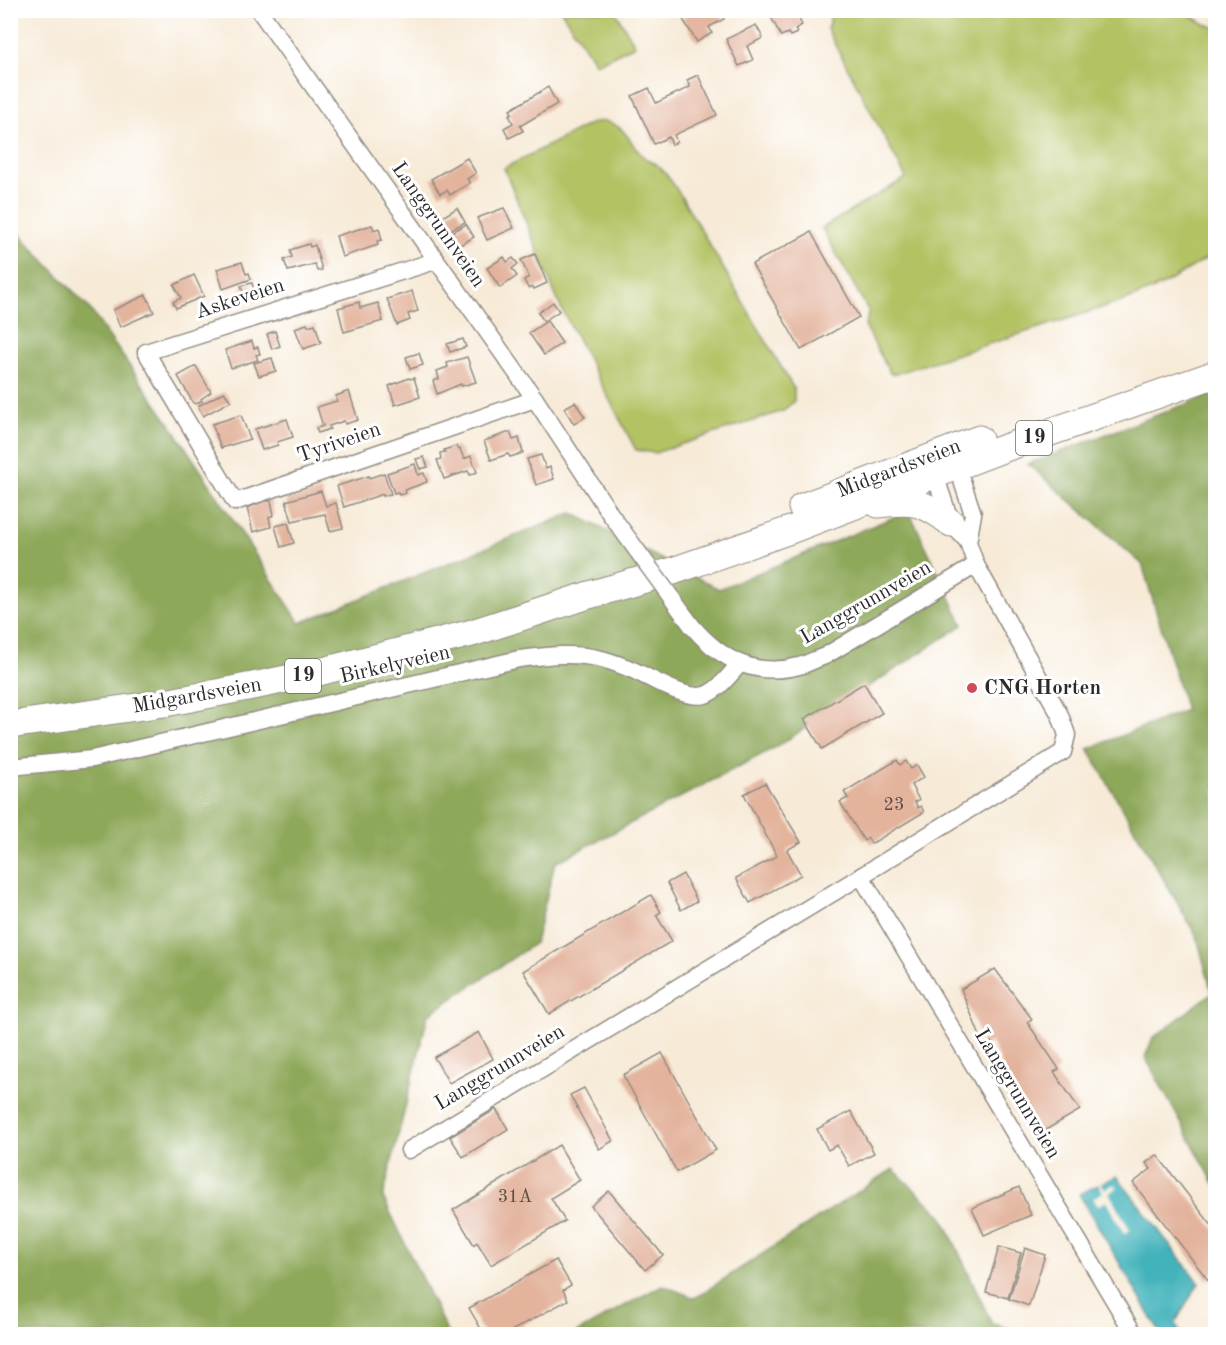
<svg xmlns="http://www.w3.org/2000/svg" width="1226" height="1345" font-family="'Old Standard TT',serif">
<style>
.green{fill:#b3c264;stroke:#6f7648;stroke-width:1.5}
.forest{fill:#8ea85a;stroke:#5c6a42;stroke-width:1.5}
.water{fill:#42b2bb;stroke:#366e73;stroke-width:1.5}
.pier{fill:#f7ebd8}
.building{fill:#e3b39c}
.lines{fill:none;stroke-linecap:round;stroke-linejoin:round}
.minor-casing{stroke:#918b82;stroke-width:19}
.trunk-casing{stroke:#918b82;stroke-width:29}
.minor{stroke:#fff;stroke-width:16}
.trunk{stroke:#fff;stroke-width:27}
.minor-bridge-casing{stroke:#918b82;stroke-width:19;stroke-linecap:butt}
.minor-bridge{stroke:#fff;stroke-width:16}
.poi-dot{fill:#d1495b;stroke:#fff;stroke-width:2}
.labels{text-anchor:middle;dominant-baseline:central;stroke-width:6;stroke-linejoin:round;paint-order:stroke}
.number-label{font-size:18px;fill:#594d47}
.shield{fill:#fff;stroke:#6b6b6b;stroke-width:1.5}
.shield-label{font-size:20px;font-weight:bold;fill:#2b2b2b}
.street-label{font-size:21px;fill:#2b2b2b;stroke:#fff}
.poi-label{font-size:21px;font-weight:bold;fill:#2b2b2b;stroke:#fff;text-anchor:start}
</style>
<rect width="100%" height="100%" fill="#fff"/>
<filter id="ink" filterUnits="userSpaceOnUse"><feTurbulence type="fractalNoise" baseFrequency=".0167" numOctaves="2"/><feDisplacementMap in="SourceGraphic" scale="12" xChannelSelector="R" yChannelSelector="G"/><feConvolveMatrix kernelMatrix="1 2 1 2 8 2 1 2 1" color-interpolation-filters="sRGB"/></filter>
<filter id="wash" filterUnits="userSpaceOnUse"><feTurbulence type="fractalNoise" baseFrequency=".008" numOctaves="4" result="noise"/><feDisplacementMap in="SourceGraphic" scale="24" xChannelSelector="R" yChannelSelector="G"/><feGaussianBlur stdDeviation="1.35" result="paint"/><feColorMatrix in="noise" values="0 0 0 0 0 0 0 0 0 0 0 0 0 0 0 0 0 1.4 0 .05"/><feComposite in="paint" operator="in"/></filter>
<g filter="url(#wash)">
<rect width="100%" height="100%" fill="#f7ebd8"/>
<g class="green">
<polygon points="561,11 615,11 635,45 596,64"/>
<polygon points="1183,11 1205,24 1215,27 1215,253 1163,285 1130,299 895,374 890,373 865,326 869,312 822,228 906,178 827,29 830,20 829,11"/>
<path d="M603,121C628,125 628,144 645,158C649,161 654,163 657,165C668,173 674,186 681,196L794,389V401L783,411L655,453L636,450L559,304L504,168L592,123Z"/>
</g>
<g class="forest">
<polygon points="10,224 89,308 173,428 300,623 572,513 719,589 909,511 963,625 776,747 555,863 535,943 428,1015 383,1197 448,1334 11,1334"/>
<polygon points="1215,393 1215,1185 1145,1057 1153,1038 1212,993 1197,937 1088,749 1186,710 1142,564 1028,464"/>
<polygon points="893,1169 942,1216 992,1324 1023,1332 1058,1334 574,1334 662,1285 695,1298"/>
</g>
<polygon class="water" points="1117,1176 1199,1283 1175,1323 1181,1334 1161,1334 1079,1194"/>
<polygon class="pier" points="1100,1181 1105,1189 1115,1184 1117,1188 1109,1193 1130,1230 1124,1233 1107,1201 1098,1205 1093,1198 1103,1192 1097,1182"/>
<g id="blocks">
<g class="building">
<polygon points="695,10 719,10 724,19 709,27 712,33 697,42 682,18"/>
<polygon points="783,10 794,10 802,25 795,29 797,33 790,36 788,33 781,36 771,17"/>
<polygon points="756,25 763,38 747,46 753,60 739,66 726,39"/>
<polygon points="698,75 717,115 674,135 677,142 672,145 669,137 654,144 632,96 649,88 656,103 690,87 687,80"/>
<polygon points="548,87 557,104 520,126 523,131 509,138 504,128 513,123 509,115 512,113 510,110"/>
<polygon points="467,158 476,173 467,179 470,183 450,195 447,190 440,194 431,179"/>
<polygon points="457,208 465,222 447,232 439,219"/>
<polygon points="504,208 514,228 487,240 477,218"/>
<polygon points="466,224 474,237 455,248 447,235"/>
<polygon points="372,225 374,230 379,228 382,240 377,241 378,245 342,257 336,236"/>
<polygon points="811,232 859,317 801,350 752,264"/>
<polygon points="309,244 310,247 315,245 322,270 317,271 315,264 288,271 284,260 292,257 290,250"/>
<polygon points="535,254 547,283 534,289 533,287 528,288 524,280 529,277 521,260"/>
<polygon points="504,257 507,262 513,258 518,264 512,269 517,276 500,288 487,268"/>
<polygon points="242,262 246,274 249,273 251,279 223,289 217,269"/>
<polygon points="194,275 204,296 176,308 173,302 181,298 174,285"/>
<polygon points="252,283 256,298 246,301 241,286"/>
<polygon points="412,291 418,311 408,314 410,320 397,325 387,299"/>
<polygon points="146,295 154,312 120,327 113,310"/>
<polygon points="359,302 360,308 378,303 383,321 344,332 338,308"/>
<polygon points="553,302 559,311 544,321 538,313"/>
<polygon points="547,321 562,343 544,355 529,333"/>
<polygon points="307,324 308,326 315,324 321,343 303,349 295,328"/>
<polygon points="275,331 280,346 272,349 267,334"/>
<polygon points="463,339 466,347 450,352 447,344"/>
<polygon points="252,341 254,348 258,347 260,354 256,355 258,360 231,368 225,350"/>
<polygon points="419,353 423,365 410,369 406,357"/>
<polygon points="467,357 476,382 462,386 461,384 437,394 433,381 439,379 437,371 448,367 447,363"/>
<polygon points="272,358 276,371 259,376 254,363"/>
<polygon points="196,366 211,392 201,399 202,401 196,404 193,403 178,376"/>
<polygon points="409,378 410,379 414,378 420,397 395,405 389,386"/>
<polygon points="349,391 358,420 345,424 344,421 329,426 330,429 318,433 316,428 323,426 317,407 337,401 336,396"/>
<polygon points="224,392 231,401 203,416 198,406"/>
<polygon points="575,402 585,417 574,424 564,408"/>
<polygon points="241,415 250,439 221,448 212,424"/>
<polygon points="287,419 293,437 277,442 278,445 262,450 255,429"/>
<polygon points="510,432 513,440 519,438 523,453 510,457 508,454 491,460 484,441"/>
<polygon points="456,446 458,450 460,449 464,459 471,456 477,472 470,475 468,471 444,479 437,460 441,459 440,453 445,452 444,450"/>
<polygon points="541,455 546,469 550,467 554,479 536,485 527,459"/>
<polygon points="424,457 428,467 420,469 416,459"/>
<polygon points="415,464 418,475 424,473 427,482 405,490 406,493 399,495 398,492 394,493 387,473"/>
<polygon points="384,473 391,494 383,496 383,494 344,507 337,486 369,476 369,478"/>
<polygon points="321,491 326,506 336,503 343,528 330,531 325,514 292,521 286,501"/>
<polygon points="264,501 271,501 274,515 269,517 271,527 253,532 247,508"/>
<polygon points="288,523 294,543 281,547 275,526"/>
<polygon points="864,683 882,713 822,749 804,719"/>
<polygon points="897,760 900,765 906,761 911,769 917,765 924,777 911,785 919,800 915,802 918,808 921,806 924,812 871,844 868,838 864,841 840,802 848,798 844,792"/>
<polygon points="765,783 801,842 787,850 801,875 750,903 736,878 777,856 744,794"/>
<polygon points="683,874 697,901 681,910 667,883"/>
<polygon points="651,895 661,912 656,915 672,941 549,1014 523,971"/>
<polygon points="995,969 1032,1019 1027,1022 1059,1069 1054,1072 1080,1110 1037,1135 1017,1092 1015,1094 991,1042 984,1046 961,989"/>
<polygon points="479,1032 493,1059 449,1083 434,1057"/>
<polygon points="662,1053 716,1150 677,1172 623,1075"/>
<polygon points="584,1088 613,1141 599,1149 570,1095"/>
<polygon points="496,1109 508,1129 463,1157 450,1137"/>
<polygon points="851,1111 874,1153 849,1166 837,1145 828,1150 817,1129"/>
<polygon points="559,1145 580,1180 551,1198 565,1221 491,1265 477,1242 474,1245 453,1210"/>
<polygon points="1157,1155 1216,1231 1216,1268 1208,1280 1133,1183 1151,1169 1146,1163"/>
<polygon points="1019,1187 1031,1215 984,1235 972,1208"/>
<polygon points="609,1191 663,1255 645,1270 591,1206"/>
<polygon points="999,1247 1021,1253 1008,1298 986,1292"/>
<polygon points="1025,1248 1045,1255 1029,1306 1009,1299"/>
<polygon points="556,1260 571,1285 563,1290 568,1300 506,1334 484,1334 469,1308"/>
</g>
</g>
</g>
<g filter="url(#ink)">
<use href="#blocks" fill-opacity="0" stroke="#918b82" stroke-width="1.5"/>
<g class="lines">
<g class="minor-casing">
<g id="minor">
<polyline points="259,10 535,399 611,515"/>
<polyline points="435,261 146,352 235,502 535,399"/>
<polyline points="952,462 957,466 973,514 968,542"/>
<polyline points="937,467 935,475 951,523 968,542 976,565"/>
<path d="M10,767L92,759L519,659C545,656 571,652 597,658C607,660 618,664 628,668C647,675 685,701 705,695C719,690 729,675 739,665"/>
<polyline points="861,876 1134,1334"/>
<path d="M409,1150L861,876L1063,752L1067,735L1060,715L976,565L825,656C816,659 807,664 799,666C754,678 720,659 692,626"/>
</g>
</g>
<g class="trunk-casing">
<g id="trunk">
<path d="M878,504C913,500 923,501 951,523"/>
<polyline points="802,507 979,439"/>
<polyline points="10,725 165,703 263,684 319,672 472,633 589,595 673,571 793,529 1005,448 1216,374"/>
</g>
</g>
<use href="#minor" class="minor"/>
<use href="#trunk" class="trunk"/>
<g class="minor-bridge-casing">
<polyline id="minor-bridge" points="611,515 692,626"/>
</g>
<use href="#minor-bridge" class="minor-bridge"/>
</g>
</g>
<circle class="poi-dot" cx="972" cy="688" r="6"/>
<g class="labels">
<g class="number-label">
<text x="894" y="805">23</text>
<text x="515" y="1197">31A</text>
</g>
<g class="shield">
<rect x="1016" y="421" width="36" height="34" rx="4.5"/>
<rect x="285" y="659" width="36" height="34" rx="4.5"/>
</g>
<g class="shield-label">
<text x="1034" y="438">19</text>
<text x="303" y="676">19</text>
</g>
<g class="street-label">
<text transform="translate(438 225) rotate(55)">Langgrunnveien</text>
<text transform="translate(240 299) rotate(-18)">Askeveien</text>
<text transform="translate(339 443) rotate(-19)">Tyriveien</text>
<text transform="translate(899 469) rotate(-21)">Midgardsveien</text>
<text transform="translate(866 603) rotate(-30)">Langgrunnveien</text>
<text transform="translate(395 665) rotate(-13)">Birkelyveien</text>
<text transform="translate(197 696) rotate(-10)">Midgardsveien</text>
<text transform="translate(500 1068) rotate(-31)">Langgrunnveien</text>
<text transform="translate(1017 1094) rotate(59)">Langgrunnveien</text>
</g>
<g class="poi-label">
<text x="984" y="688">CNG Horten</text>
</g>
</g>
<rect width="1226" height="1345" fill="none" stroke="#fff" stroke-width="36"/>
</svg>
